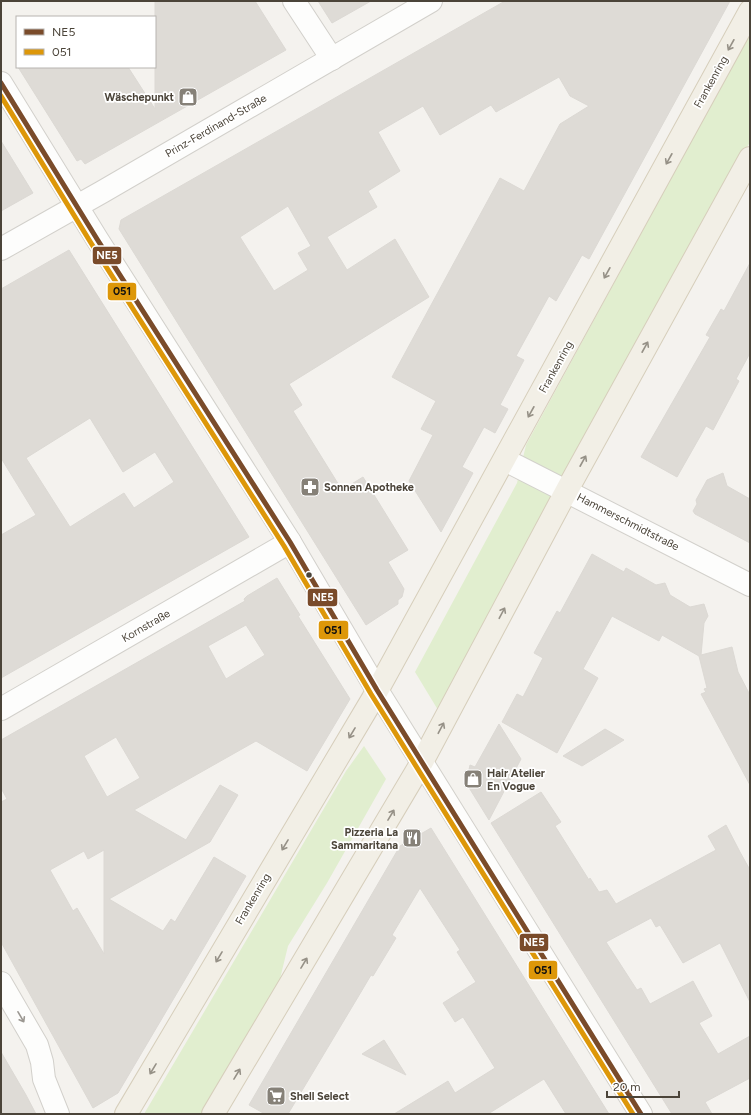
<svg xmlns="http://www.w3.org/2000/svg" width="751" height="1115" font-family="Figtree,sans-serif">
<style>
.green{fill:#e1eecf}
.building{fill:#dedbd6;stroke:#dcd9d4;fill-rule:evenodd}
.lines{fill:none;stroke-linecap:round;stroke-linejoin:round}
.minor-casing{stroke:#d2d0cb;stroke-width:24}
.major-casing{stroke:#d6cebb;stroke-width:24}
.minor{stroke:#fdfdfc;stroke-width:22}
.major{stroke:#f2efe6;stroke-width:22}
.bus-1-casing{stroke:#fff;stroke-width:8}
.bus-2-casing{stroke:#fff;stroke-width:8}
.bus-1{stroke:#7a4b2a;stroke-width:5}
.bus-2{stroke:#dd9709;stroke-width:5}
.oneway{stroke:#969187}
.oneway2{stroke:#9b9791}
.bus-dot{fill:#4b4439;stroke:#fff;stroke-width:1.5}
.labels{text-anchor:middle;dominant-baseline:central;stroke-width:3.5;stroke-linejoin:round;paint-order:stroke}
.street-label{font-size:11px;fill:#4b4439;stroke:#fff}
.poi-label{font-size:11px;font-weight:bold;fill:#4b4439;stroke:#fff;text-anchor:start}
.line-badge{stroke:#fff;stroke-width:1.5}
.badge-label{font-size:11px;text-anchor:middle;font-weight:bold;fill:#fff}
.pale-badge-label{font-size:11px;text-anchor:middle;font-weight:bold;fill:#111}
</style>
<rect width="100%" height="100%" fill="#f4f2ee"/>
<g class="green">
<polygon points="750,33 750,142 563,479 438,710 415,672 517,483 526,445"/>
<polygon points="364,746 386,779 327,883 288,946 279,983 254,1031 202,1114 144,1114 346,771"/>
</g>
<g class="building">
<polygon points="155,1 255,1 286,50 85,164 81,159 77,161 18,67 128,67 155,109"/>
<polygon points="318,1 371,1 332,23"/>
<path d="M505,1H730L589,259L582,255L556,301L549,296L516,356L524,360L500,405L508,409L495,433L484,427L462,467L473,473L441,532L409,481L433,435L421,429L436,401L392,377L500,178L524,191L560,124L589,106L570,96L559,77L496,112L491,105L440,135L423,106L378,132L400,171L368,191L377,207L327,237L347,270L395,239L429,297L289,384L302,405L293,411L342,490L363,477L408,550L388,562L404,589L402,597L398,600V604L366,625L119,229L121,220ZM288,206L311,246L298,253L308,270L274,291L240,237Z"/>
<polygon points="1,141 33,193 1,211"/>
<path d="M69,250L249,537L1,678V535L36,515L1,458V289ZM90,418L123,472L155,452L174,482L134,508L124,493L70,527L26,458Z"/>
<polygon points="750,263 750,353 736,379 739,381 713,430 706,426 677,477 641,457 710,337 706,335 721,309 724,311"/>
<polygon points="723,473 727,486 750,499 750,543 695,514 693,511 697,504 696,500 707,480"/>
<polygon points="592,554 624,572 626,568 656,585 665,583 670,595 690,607 704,604 708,616 704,623 701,655 732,647 738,672 750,695 750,785 701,694 706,692 704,689 707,688 699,656 662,635 659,641 612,616 583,669 598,678 557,753 502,722 517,694 523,697 543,658 534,653 557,611 560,613"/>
<path d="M277,578L300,615L298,616L350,699L307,771L256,741L134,810L186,840L220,785L238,795L210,842L109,899L163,931L171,919L175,922L214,857L246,876L118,1093L93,1108L1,942V802L7,799L1,788V740L245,601L244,599L247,596ZM246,625L265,655L226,679L208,646ZM116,737L140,778L107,797L84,756ZM104,850V954L77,908L73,911L50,870L84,851L88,859Z"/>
<polygon points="499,724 521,759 489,820 468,786 467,779 470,765 475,767"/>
<polygon points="605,729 624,740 582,766 563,756"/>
<polygon points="541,792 561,822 555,826 589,880 590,878 599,892 607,890 616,904 716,850 708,836 726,825 740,852 750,870 750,1002 720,943 683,963 660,925 656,927 651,918 606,942 637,990 641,988 650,1004 693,981 712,1016 699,1023 718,1054 750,1036 750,1078 705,1102 712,1114 672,1114 491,823"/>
<polygon points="431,828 566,1045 609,1114 566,1114 544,1079 488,1114 394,1114 448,1081 455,1093 495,1068 463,1017 455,1022 443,1003 476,982 457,952 460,950 420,888 392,935 396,938 373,976 371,975 361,992 288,1114 265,1114 249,1105 400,846"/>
<polygon points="384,1040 406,1075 362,1054"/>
<polygon points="1,1052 26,1095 36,1114 1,1114"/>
</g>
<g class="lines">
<g class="minor-casing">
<g id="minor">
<polyline points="294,1 332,59"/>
<polyline points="1,83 97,239 290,542 377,690 641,1114"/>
<polyline points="1,249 102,192 431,1"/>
<polyline points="505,460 750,585"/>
<polyline points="1,709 290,542"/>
<polyline points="1,983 37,1045 42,1062 44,1079 58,1114"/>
</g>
</g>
<g class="major-casing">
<g id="major">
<polyline points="126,1114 372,700 750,11"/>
<polyline points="213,1114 422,762 567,490 750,158"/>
</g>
</g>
<use href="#minor" class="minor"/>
<use href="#major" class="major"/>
<g class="bus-1-casing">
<polyline id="bus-1" points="1,83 97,239 290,542 377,690 641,1114"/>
</g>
<g class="bus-2-casing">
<polyline id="bus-2" points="1,96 91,243 284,546 371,694 633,1114"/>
</g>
<use href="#bus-1" class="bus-1"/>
<use href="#bus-2" class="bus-2"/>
</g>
<defs><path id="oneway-shaft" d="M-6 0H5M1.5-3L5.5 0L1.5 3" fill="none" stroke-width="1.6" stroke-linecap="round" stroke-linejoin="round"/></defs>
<g class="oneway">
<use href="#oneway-shaft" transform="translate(731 45) rotate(119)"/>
<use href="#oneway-shaft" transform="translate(669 159) rotate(119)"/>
<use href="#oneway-shaft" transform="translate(607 273) rotate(119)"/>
<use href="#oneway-shaft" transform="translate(645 347) rotate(-61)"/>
<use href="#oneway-shaft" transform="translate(531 412) rotate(119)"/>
<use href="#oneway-shaft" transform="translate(583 461) rotate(-61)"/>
<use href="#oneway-shaft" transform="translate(502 613) rotate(-62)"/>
<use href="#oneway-shaft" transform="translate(441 728) rotate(-62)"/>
<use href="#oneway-shaft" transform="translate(352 733) rotate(121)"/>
<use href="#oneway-shaft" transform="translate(391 815) rotate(-59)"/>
<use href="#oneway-shaft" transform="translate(285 845) rotate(121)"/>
<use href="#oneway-shaft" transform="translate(219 957) rotate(121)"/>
<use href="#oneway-shaft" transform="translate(304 963) rotate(-59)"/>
<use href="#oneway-shaft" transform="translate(153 1069) rotate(121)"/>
<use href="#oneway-shaft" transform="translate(237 1074) rotate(-59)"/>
</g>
<use class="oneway2" href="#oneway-shaft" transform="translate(21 1017) rotate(60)"/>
<defs>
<g id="shop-square" transform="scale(1)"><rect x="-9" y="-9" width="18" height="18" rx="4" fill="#868178" stroke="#fff"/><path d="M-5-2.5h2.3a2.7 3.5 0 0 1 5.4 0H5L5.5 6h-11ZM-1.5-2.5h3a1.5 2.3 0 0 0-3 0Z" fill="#fff"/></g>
<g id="pharmacy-square" transform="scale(1)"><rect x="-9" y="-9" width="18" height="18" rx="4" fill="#868178" stroke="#fff"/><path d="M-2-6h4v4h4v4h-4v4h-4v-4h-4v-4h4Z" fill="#fff"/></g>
<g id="restaurant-square" transform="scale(1)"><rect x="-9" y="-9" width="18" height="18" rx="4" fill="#868178" stroke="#fff"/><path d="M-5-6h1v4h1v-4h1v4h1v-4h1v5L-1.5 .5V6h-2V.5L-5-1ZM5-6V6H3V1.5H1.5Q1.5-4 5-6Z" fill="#fff"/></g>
<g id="supermarket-square" transform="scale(1)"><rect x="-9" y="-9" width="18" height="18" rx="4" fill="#868178" stroke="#fff"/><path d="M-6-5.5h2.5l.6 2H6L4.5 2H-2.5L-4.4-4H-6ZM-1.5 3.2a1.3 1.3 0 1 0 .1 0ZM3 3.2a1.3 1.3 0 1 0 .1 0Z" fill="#fff"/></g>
</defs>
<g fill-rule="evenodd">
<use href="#shop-square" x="188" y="97"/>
<use href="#pharmacy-square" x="310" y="487"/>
<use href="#shop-square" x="473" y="779"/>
<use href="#restaurant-square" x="412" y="838"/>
<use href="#supermarket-square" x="276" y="1096"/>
</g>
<circle class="bus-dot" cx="309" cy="575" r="3.5"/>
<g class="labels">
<g class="street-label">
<text transform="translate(711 82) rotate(-61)">Frankenring</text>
<text transform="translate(216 126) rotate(-30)">Prinz-Ferdinand-Straße</text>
<text transform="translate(556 367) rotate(-61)">Frankenring</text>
<text transform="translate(628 522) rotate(27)">Hammerschmidtstraße</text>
<text transform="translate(146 626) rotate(-30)">Kornstraße</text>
<text transform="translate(253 899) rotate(-59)">Frankenring</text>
</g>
<g class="poi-label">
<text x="174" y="97" text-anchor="end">Wäschepunkt</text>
<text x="324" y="487">Sonnen Apotheke</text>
<text x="487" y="773">Hair Atelier<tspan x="487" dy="13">En Vogue</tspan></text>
<text x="398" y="832" text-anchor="end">Pizzeria La<tspan x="398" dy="13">Sammaritana</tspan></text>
<text x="290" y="1096">Shell Select</text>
</g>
</g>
<g class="line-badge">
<rect x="92" y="246" width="30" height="19" rx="4" fill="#7a4b2a"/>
<rect x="107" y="282" width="30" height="19" rx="4" fill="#dd9709"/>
<rect x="307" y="588" width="31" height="19" rx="4" fill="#7a4b2a"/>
<rect x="318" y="620" width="31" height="20" rx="4" fill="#dd9709"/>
<rect x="519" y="933" width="30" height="19" rx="4" fill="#7a4b2a"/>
<rect x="528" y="960" width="30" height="20" rx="4" fill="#dd9709"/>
</g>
<g class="badge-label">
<text x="107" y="259">NE5</text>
<text x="323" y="601">NE5</text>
<text x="534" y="946">NE5</text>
</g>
<g class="pale-badge-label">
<text x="122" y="295">051</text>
<text x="333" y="634">051</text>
<text x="543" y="974">051</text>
</g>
<rect width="751" height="1115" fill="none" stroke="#4b4439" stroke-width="4"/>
<rect x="16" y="16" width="140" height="52" fill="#ffffff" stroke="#b7b4b0"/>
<rect x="24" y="29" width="20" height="6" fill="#7a4b2a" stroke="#b7b4b0"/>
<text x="52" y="36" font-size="12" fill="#4b4439">NE5</text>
<rect x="24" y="49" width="20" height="6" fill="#dd9709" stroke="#b7b4b0"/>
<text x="52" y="56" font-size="12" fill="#4b4439">051</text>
<path d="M607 1091v6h72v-6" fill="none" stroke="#4b4439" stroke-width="2"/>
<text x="613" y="1091" font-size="12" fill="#4b4439" stroke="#ffffff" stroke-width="3" paint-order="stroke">20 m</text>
</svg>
